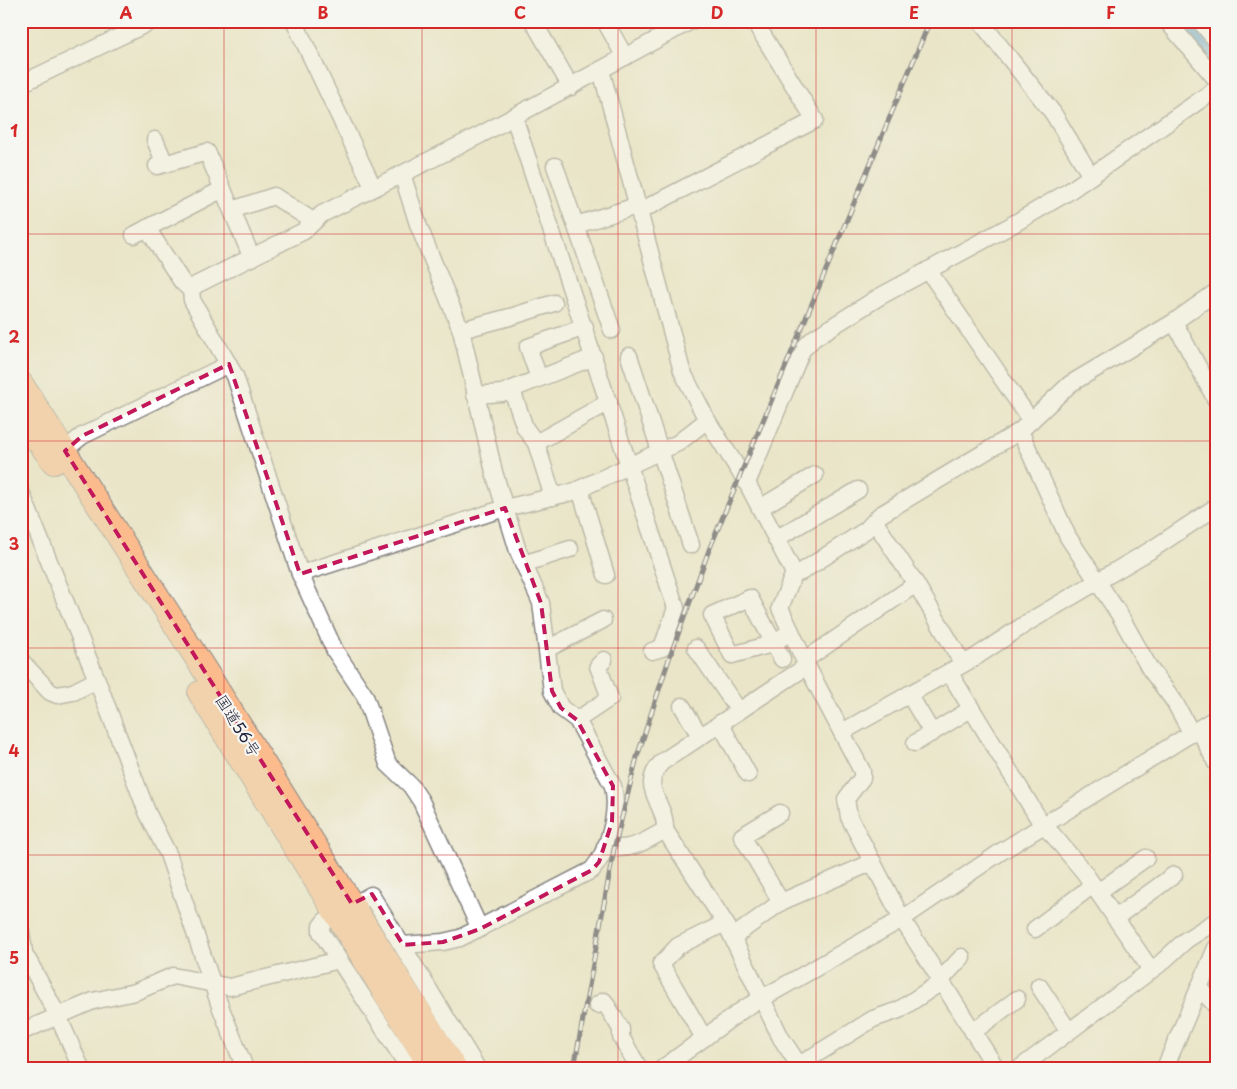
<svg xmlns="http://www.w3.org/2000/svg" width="1237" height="1089" font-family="'Playpen Sans','Klee One',sans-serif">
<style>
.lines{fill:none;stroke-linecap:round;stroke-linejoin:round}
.river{stroke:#62a2d5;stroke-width:19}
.minor-casing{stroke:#868482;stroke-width:19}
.highway-casing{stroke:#868482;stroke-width:26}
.minor{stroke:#fff;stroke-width:16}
.highway{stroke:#fbbb8d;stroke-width:24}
.rail-casing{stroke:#22223b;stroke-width:5}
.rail{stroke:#f6f6f2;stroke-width:3;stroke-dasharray:9;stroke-linecap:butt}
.marked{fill:none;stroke:#c2185b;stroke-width:4;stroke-dasharray:10 6;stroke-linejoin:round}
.grid{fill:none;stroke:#d62828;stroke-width:1;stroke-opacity:0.55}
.labels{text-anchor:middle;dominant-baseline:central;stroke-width:4.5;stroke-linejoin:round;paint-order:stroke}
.street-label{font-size:16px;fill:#22223b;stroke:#f6f6f2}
.neatline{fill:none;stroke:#d62828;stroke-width:2}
.grid-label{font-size:16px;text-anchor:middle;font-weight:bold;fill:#d62828}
</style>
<rect width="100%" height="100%" fill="#f6f6f2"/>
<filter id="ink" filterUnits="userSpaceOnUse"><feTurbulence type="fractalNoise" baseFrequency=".02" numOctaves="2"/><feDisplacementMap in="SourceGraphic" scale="10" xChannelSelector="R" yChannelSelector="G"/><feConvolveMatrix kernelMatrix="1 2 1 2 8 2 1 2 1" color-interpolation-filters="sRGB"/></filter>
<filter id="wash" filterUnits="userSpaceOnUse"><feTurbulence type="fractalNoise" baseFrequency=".0096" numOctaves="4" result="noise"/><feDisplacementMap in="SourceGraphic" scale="20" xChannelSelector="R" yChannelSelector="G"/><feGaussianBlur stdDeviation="1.12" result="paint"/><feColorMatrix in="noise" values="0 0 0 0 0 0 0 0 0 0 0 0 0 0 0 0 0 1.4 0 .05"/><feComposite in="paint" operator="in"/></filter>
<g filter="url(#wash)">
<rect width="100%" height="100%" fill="#eae5c8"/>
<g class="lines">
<polyline class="river" points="1179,21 1216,66"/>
</g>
</g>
<g filter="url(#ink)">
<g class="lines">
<g class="minor-casing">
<g id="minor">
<polyline points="294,21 373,187"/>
<polyline points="533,21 571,87"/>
<polyline points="605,21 625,57"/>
<polyline points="980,21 1053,113 1091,176"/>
<polyline points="1167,21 1216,79"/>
<polyline points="1200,21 1216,40"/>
<polyline points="601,70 682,371 707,420 747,483 794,573 780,608 807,666 862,771 862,778 846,799 849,817 902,919 996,1068"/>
<polyline points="21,84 152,21"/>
<polyline points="514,117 676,608 662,648 652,651"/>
<polyline points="155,140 165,164"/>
<polyline points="157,166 207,152 252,258"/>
<polyline points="555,166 612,330"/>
<path d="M402,174L419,227L461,330L494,472L518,551L541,603L552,691L561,708L577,720L613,786C619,812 609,850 592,870L460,938L443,942L403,945"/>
<polyline points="232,210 274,196 313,221"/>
<polyline points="640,211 815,120 754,21"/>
<polyline points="576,225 639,205"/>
<polyline points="147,228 182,282 191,290"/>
<polyline points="134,235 223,189"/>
<polyline points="928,270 1031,421"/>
<polyline points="1174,322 1216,400"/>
<polyline points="461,330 510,317 554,303"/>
<polyline points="629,356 691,545"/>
<polyline points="539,378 528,347 585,327"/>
<polyline points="512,390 525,428 536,443 553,497"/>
<polyline points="475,395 502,393 594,357"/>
<polyline points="1020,431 1068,537 1119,614 1150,669 1174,701 1192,734"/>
<polyline points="536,443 609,402"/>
<polyline points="57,456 82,436 229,364"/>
<polyline points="747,483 802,350 814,338 879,297 1010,226 1068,192 1216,89"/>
<polyline points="580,489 606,575"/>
<polyline points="21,492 97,680 147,812 168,854 220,1006 245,1068"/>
<polyline points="760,508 815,475"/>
<polyline points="875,522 916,584 963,664"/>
<polyline points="776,539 858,490"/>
<polyline points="523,564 570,549"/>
<polyline points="794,573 801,572 866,530 880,515 1020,431 1070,384 1174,322 1216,292"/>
<polyline points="300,574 505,508 573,492 678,443 707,420"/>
<polyline points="696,648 739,711"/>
<polyline points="547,649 603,620"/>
<polyline points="782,659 750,598 712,615 732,655 772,644 790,632"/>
<polyline points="805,660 916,584"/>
<polyline points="21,661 50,692 57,695 73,692 97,680"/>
<polyline points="949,672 1043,826 1053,835 1084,872 1151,970"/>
<polyline points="909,694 932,733"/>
<polyline points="682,706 700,736"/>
<polyline points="577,720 610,698 598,666 604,660"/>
<polyline points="720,723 748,774"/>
<polyline points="1199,729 1216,763"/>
<polyline points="842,732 974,658 1030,621 1151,550 1216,507"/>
<polyline points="915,743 971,709"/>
<polyline points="780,813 742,836 781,902"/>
<path d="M605,847C630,852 644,842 665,830"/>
<polyline points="1098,892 1146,858"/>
<polyline points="1115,918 1174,875"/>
<polyline points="480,929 421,801 411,786 388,764 365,696 335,651 300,574 235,376 192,300 191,290 196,285 304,231 322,214 480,135 691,21"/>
<polyline points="1035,929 1093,885"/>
<polyline points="21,932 25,958"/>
<polyline points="733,937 781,902 873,862"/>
<polyline points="21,958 28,960 58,1016 81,1068"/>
<polyline points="1039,986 1068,1030"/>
<polyline points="1199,987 1216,1006"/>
<polyline points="597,1005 604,1001 621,1029 621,1037 639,1068"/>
<polyline points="21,1032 93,1001 135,992 173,976 230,987 339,960"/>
<polyline points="973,1032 1017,999"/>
<polyline points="704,1038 661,964 678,946 725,923"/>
<polyline points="799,1065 873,1019 899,1010 935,986 962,957"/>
<polyline points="409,1068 321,932 321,926 325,921 371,895 477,1068"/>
<polyline points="663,1068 745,1008 902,919 1002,851 1216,718"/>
<path d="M801,1068L781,1038L727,926L665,830C667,803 637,788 662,762L807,666"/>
<polyline points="1020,1068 1161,963 1186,940 1216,921"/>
<polyline points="1165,1068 1216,948"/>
</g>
</g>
<g class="highway-casing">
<g id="highway">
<polyline points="21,384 211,680 454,1068"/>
<polyline points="21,418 54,462"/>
<polyline points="200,693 432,1068"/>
</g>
</g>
<use href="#minor" class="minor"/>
<use href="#highway" class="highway"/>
<g class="rail-casing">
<polyline id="rail" points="574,1068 614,849 637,757 669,659 709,550 930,21"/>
</g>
<use href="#rail" class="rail"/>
</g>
</g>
<path d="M0 0H1237V1089H0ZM229,364L300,574L505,508L541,603L552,691L561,708L577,720L613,786L612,822L599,862L592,870L480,929L443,942L403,945L372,894L352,904L65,451L82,436Z" fill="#eae5c8" fill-opacity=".55" fill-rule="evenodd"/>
<path class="marked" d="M229,364L300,574L505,508L541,603L552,691L561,708L577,720L613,786L612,822L599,862L592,870L480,929L443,942L403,945L372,894L352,904L65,451L82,436Z"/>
<path class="grid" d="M224,21V1068M422,21V1068M618,21V1068M816,21V1068M1012,21V1068M21,234H1216M21,441H1216M21,648H1216M21,855H1216"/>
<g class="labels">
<g class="street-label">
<text transform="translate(239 725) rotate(58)">国道56号</text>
</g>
</g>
<rect width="1237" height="1089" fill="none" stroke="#f6f6f2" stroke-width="55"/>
<rect x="28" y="28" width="1182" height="1034" class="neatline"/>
<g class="grid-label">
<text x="126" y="19">A</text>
<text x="323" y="19">B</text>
<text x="520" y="19">C</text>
<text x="717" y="19">D</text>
<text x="914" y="19">E</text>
<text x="1111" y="19">F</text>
<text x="14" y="137">1</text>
<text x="14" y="343">2</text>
<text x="14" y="550">3</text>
<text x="14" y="757">4</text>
<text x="14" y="964">5</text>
</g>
</svg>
